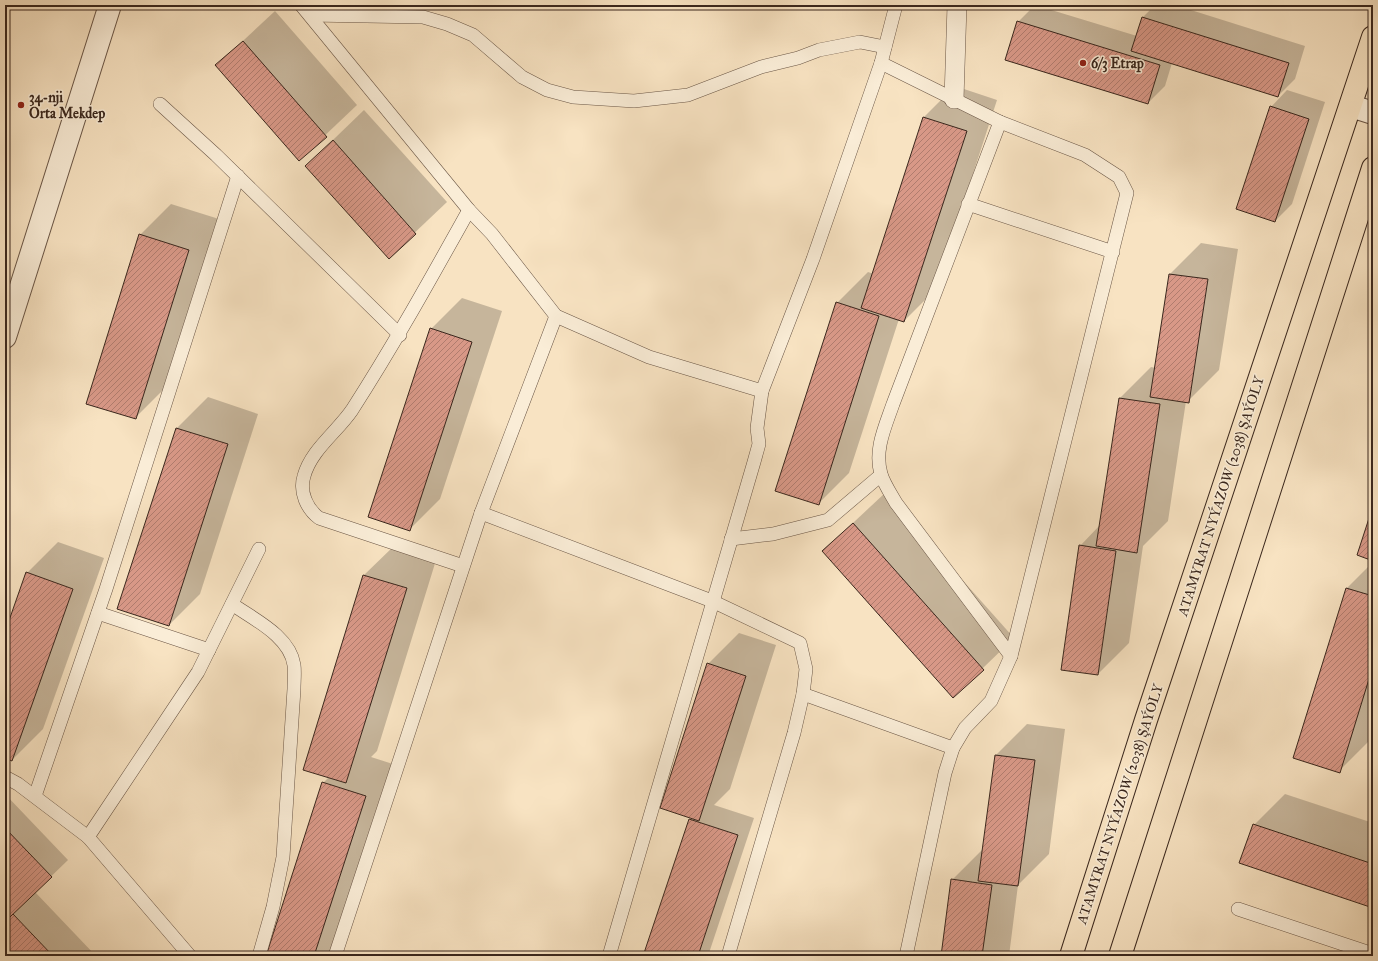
<svg xmlns="http://www.w3.org/2000/svg" width="1378" height="961" font-family="'IM FELL Great Primer',serif">
<style>
.shadow{fill:#0003}
.building{fill:url(#building-hatch);stroke:#3a271d}
.lines{fill:none;stroke-linecap:round;stroke-linejoin:round}
.service-casing{stroke:#6a5646;stroke-width:14}
.pedestrian-casing{stroke:#6a5646;stroke-width:20}
.minor-casing{stroke:#6a5646;stroke-width:24}
.primary-casing{stroke:#3a271d;stroke-width:24}
.service{stroke:#faedd7;stroke-width:13}
.pedestrian{stroke:#faedd7;stroke-width:19}
.minor{stroke:#faedd7;stroke-width:22}
.primary{stroke:#f8e3c2;stroke-width:22}
.poi-dot{fill:#8f2418;stroke:#faedd7;stroke-width:1.5}
.labels{text-anchor:middle;dominant-baseline:central;stroke-width:3;stroke-linejoin:round;paint-order:stroke}
.poi-label{font-size:14px;font-weight:bold;fill:#3a271d;stroke:#faedd7;text-anchor:start}
.street-label{font-size:14px;fill:#3a271d;stroke:#faedd7}
</style>
<defs>
<pattern id="building-hatch" width="6" height="6" patternUnits="userSpaceOnUse"><rect width="6" height="6" fill="#d89887"/><path d="M-1 1l2-2M0 6l6-6M5 7l2-2" fill="none" stroke="#b07c6e"/></pattern>
</defs>
<rect width="100%" height="100%" fill="#f8e3c2"/>
<filter id="stains"><feTurbulence type="fractalNoise" baseFrequency=".005" numOctaves="4"/><feColorMatrix values="0 0 0 0 .2 0 0 0 0 .09 0 0 0 0 .02 0 0 0 .5 -.17"/></filter>
<radialGradient id="worn" r=".72"><stop offset=".6" stop-color="#630" stop-opacity="0"/><stop offset="1" stop-color="#630" stop-opacity=".3"/></radialGradient>
<g class="shadow">
<polygon points="1035,5 1137,36 1143,17 1155,5 1175,5 1305,46 1295,79 1278,96 1172,63 1165,86 1148,103 1018,22"/>
<polygon points="275,11 357,105 299,160 217,65"/>
<polygon points="955,86 997,100 935,290 904,321 899,319 849,473 818,504 837,303 868,272 874,274 924,117"/>
<polygon points="1287,90 1325,102 1292,204 1275,221 1271,107"/>
<polygon points="364,110 447,202 389,257 306,166"/>
<polygon points="171,204 219,219 166,387 135,418 140,235"/>
<polygon points="1201,243 1238,249 1219,370 1188,401 1186,401 1168,521 1143,546 1129,643 1098,674 1080,546 1100,525 1120,398 1151,367 1156,368 1170,274"/>
<polygon points="462,298 502,311 440,499 409,530 431,329"/>
<polygon points="208,397 258,414 200,594 169,625 119,609 177,428"/>
<polygon points="885,493 1014,638 953,697 823,551"/>
<polygon points="58,542 104,558 43,729 12,760 5,757 5,635 27,573"/>
<polygon points="395,545 437,557 377,751 371,757 396,765 333,956 267,956 323,783 329,777 364,575"/>
<polygon points="1373,562 1373,732 1370,740 1339,771 1347,588"/>
<polygon points="739,633 776,645 730,789 714,805 754,818 708,956 644,956 692,817 708,664"/>
<polygon points="1027,724 1065,729 1049,854 1018,885 1009,956 942,956 952,880 984,848 996,755"/>
<polygon points="5,794 68,860 35,892 96,956 5,956"/>
<polygon points="1285,794 1373,823 1373,907 1254,825"/>
</g>
<g class="building">
<polygon points="1142,17 1289,63 1278,97 1131,51"/>
<polygon points="1017,21 1160,65 1148,104 1005,60"/>
<polygon points="243,41 327,137 299,161 215,65"/>
<polygon points="1270,106 1309,119 1275,222 1236,209"/>
<polygon points="923,117 967,131 904,322 861,308"/>
<polygon points="333,140 416,234 389,259 305,166"/>
<polygon points="139,234 189,250 136,419 86,404"/>
<polygon points="1169,274 1208,279 1189,403 1150,397"/>
<polygon points="836,302 879,316 819,505 775,491"/>
<polygon points="430,328 472,342 410,531 368,517"/>
<polygon points="1119,398 1160,404 1137,553 1096,546"/>
<polygon points="176,428 228,444 169,626 117,609"/>
<polygon points="1373,506 1373,561 1357,555"/>
<polygon points="853,523 984,670 953,698 822,551"/>
<polygon points="1079,545 1116,551 1098,675 1061,670"/>
<polygon points="26,572 73,589 12,761 5,758 5,632"/>
<polygon points="363,575 407,588 346,783 303,770"/>
<polygon points="1346,588 1373,596 1373,666 1340,773 1293,758"/>
<polygon points="707,663 746,676 699,821 660,808"/>
<polygon points="995,755 1035,760 1018,886 978,881"/>
<polygon points="322,782 366,796 314,956 266,956"/>
<polygon points="689,819 738,835 698,956 643,956"/>
<polygon points="1253,824 1373,864 1373,908 1239,863"/>
<polygon points="5,828 52,877 9,918 5,914"/>
<polygon points="951,879 992,885 982,956 941,956"/>
<polygon points="5,914 9,918 13,914 53,956 5,956"/>
</g>
<g class="lines">
<g class="service-casing">
<g id="service">
<polyline points="301,5 469,210 492,234 556,316 649,357 762,391"/>
<polyline points="310,15 423,17 447,24 473,35 522,77 547,90 573,97 634,101 688,95 761,67 798,58 819,50 860,42 885,47"/>
<polyline points="881,63 1000,122 1085,155 1119,177 1127,193 1011,656 991,701 965,728 953,748 945,773 906,956"/>
<polyline points="160,104 216,155 400,335"/>
<path d="M1000,122L893,404C885,427 874,450 881,474C884,484 891,494 896,503L1011,656"/>
<polyline points="968,204 1113,252"/>
<polyline points="481,513 712,601 800,643 806,669 803,694 794,733 728,956"/>
<polyline points="731,539 773,534 828,520 881,475"/>
<path d="M463,566L319,518C307,509 299,492 304,476C311,450 337,432 352,410C394,345 431,278 469,210"/>
<path d="M232,604C253,619 290,636 294,665C295,672 294,681 294,689L283,857L273,907L259,956"/>
<polyline points="98,613 209,650"/>
<polyline points="803,694 953,748"/>
<polyline points="5,777 18,784 88,837 190,956"/>
<polyline points="35,796 106,589 238,176"/>
<polyline points="88,837 198,672 259,549"/>
<polyline points="1238,909 1373,954"/>
<polyline points="335,956 481,513 556,316"/>
<polyline points="609,956 754,462 759,444 757,428 762,391 813,259 881,63 896,5"/>
</g>
</g>
<g class="pedestrian-casing">
<polyline id="pedestrian" points="954,99 957,5"/>
</g>
<g class="minor-casing">
<g id="minor">
<polyline points="1351,106 1373,113"/>
<polyline points="5,337 110,5"/>
</g>
</g>
<g class="primary-casing">
<g id="primary">
<polyline points="1071,956 1146,720 1373,37"/>
<polyline points="1120,956 1373,168"/>
</g>
</g>
<use href="#service" class="service"/>
<use href="#pedestrian" class="pedestrian"/>
<use href="#minor" class="minor"/>
<use href="#primary" class="primary"/>
</g>
<g class="poi-dot">
<circle cx="1083" cy="63" r="4"/>
<circle cx="21" cy="105" r="4"/>
</g>
<g class="labels">
<g class="poi-label">
<text x="1091" y="63">6/3 Etrap</text>
<text x="29" y="97">34-nji<tspan x="29" dy="16">Orta Mekdep</tspan></text>
</g>
<g class="street-label">
<text transform="translate(1221 496) rotate(-72)">ATAMYRAT NYÝAZOW (2038) ŞAÝOLY</text>
<text transform="translate(1120 804) rotate(-72)">ATAMYRAT NYÝAZOW (2038) ŞAÝOLY</text>
</g>
</g>
<rect width="1378" height="961" fill="none" stroke="#f8e3c2" stroke-width="20"/>
<rect x="6" y="6" width="1366" height="949" fill="none" stroke="#3a271d" stroke-width="2"/>
<rect x="10" y="10" width="1358" height="941" fill="none" stroke="#3a271d"/>
<rect width="100%" height="100%" filter="url(#stains)"/>
<rect width="100%" height="100%" fill="url(#worn)"/>
</svg>
